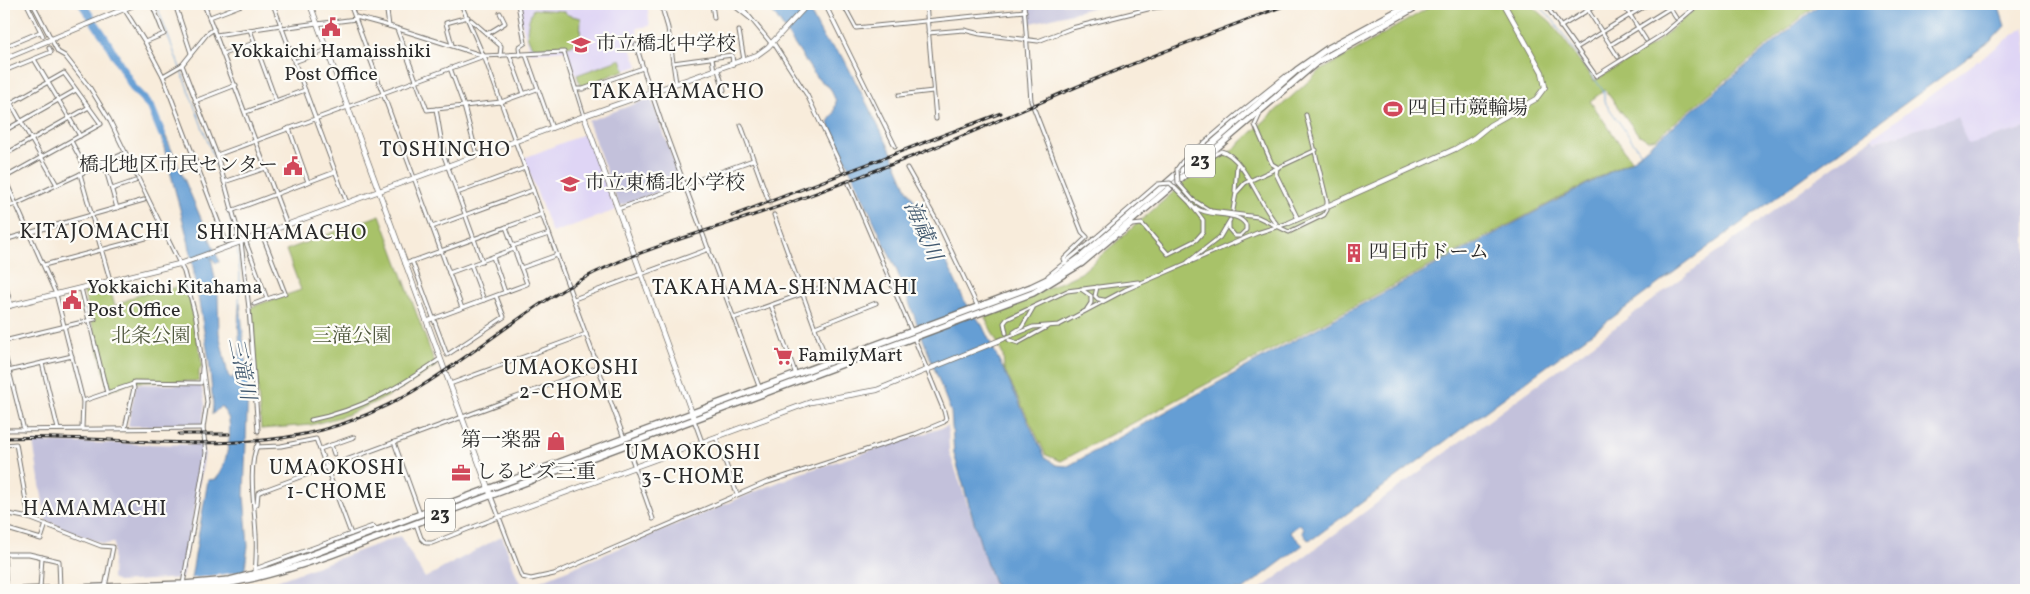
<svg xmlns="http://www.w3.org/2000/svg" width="2030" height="594" font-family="Vollkorn,'Noto Serif JP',serif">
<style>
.built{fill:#dfd5f5}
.industrial{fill:#c3c1db}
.green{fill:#a8c269;stroke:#6a764a}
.water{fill:#659ed4;stroke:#486480}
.pier{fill:#f8ecdb}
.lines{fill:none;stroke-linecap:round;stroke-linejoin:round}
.stream{stroke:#659ed4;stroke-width:1}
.river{stroke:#659ed4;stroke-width:8}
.minor-tunnel{stroke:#cfc5b8;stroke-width:3;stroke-dasharray:3 1.5;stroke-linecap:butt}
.minor-casing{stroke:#736f69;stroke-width:5}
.tertiary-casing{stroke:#736f69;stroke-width:6}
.trunk-casing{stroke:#736f69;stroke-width:8}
.minor{stroke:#fff;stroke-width:3}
.tertiary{stroke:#fff;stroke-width:4.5}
.trunk{stroke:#fff;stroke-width:5.5}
.rail-casing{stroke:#2b2b2b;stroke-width:3}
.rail{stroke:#fdfcf7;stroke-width:1;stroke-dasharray:4;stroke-linecap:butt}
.minor-bridge-casing{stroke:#736f69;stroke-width:5;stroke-linecap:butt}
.minor-bridge{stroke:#fff;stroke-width:3}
.labels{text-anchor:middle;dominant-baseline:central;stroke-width:4.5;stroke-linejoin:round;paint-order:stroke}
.shield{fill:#fdfcf7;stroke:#6a6a68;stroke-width:1}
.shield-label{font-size:19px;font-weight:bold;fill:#2b2b2b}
.poi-label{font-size:20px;fill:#2b2b2b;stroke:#fdfcf7;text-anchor:start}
.park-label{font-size:20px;fill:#50583e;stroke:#fdfcf7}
.neighbourhood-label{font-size:21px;letter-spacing:1px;fill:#2b2b2b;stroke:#fdfcf7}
.water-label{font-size:21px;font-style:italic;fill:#42596f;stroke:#fdfcf7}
</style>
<rect width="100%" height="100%" fill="#fdfcf7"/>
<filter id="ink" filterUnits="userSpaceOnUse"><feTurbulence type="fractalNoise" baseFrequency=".02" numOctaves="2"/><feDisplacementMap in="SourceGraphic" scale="10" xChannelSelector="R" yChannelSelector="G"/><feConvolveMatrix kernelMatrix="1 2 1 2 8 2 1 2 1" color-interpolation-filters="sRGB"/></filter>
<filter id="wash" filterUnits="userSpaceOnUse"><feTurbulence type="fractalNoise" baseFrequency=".0096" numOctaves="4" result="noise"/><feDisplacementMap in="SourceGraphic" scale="20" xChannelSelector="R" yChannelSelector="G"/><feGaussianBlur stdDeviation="1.12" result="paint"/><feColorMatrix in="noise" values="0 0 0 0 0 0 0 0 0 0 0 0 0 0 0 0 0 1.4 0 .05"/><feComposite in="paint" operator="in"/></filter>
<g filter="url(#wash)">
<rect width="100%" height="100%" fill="#f8ecdb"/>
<g class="built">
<polygon points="521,4 647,4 650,26 637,28 638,44 630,46 638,66 580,86 566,50 530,53 521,20"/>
<polygon points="2024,27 2026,35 2026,128 1967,145 1957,118 1874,142 1872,138"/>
<polygon points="587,133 616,210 552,233 524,158"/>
</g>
<g class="industrial">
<polygon points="1026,4 1107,4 1028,24"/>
<polygon points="651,98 682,184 619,206 588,121"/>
<polygon points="1957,117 1968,144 2026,128 2026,590 1259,590 1872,138 1875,142"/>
<polygon points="136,384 201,385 205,404 202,426 128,426"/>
<polygon points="948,426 949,451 997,590 252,590 400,536 425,578 502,536 518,579 523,585 536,583 798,474"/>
<polygon points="33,442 203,445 205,453 182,578 118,582 112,578 114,543 104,544 84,537 46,521"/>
</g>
<g class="green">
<polygon points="1435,4 1530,4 1551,22 1594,81 1653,45 1701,4 1817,4 1656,138 1648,140 1638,134 1605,90 1590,101 1631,160 1061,461 1046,455 1004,369 1003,355 985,317 1081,273 1211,159 1230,152 1320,71"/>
<path d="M533,9L564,11L568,15L581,18L580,42L568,46L533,47C523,36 528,21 533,9Z"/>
<polygon points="621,59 625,70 581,87 577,75"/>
<polygon points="380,215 436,366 387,397 347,415 311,425 261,429 251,307 301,290 286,250"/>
<polygon points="186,285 194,317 202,365 199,371 199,381 130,382 109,391 84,292 109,286 115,306 135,296"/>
</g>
<g class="water">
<polygon points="765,4 803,4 808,8 824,39 843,57 890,149 906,187 930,226 964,300 982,325 1045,457 1056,465 1068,466 1293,341 1631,161 1820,4 1998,4 2005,26 1992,40 1692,259 1314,538 1308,540 1302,532 1304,529 1300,524 1290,532 1303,545 1243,590 997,590 985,559 954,454 951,412 897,271 828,122 834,113 836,101 830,88 816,77 777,18"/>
<path d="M154,109L218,258L219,262L216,263L211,257L218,295L219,333L228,375L232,379C247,355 234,328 240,302L248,387L244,495L248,546L242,590H189L208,480L216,479C226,469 233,431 228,417C226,413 223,410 221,406L212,415L213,404L209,360L189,244Z"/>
</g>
<polygon class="pier" points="248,571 246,585 217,590 186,590 188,579"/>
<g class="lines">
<g class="stream">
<polyline points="156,4 214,158 235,237"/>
<polyline points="1538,4 1553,20 1604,92 1604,101 1641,153"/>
<polyline points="237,246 240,274 239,306"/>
</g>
<polyline class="river" points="82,4 105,38 134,89 151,107 162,134"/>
</g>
</g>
<g filter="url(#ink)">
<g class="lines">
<g class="minor-tunnel">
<polyline points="768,199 774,215"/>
<polyline points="258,444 258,431"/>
</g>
<g class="minor-casing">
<g id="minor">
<polyline points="27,4 43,36"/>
<polyline points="33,4 58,52 65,56 90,88 109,119 184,272 196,318 207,402 203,428 206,453 183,584"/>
<polyline points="121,4 145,42 163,76 226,242 239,238"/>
<polyline points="175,4 191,53"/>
<polyline points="204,4 287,225"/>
<polyline points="273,4 347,203"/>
<polyline points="311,4 316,4"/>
<polyline points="331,4 364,9 399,4"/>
<polyline points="350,4 462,308"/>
<polyline points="386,4 389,26 484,56 564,52 584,116"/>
<polyline points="461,4 483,55"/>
<polyline points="518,4 525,43 519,47 520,55"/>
<polyline points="661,4 668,28 676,83"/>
<polyline points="712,4 714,18"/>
<polyline points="732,4 751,19"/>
<polyline points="739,4 771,43"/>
<polyline points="825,4 895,146"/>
<polyline points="843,4 856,28 1025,11"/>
<polyline points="926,4 936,119"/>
<polyline points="1024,4 1031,101 1076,217 1082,232 1087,237 1064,259 1066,263"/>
<polyline points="1545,4 1596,76 1663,34 1699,4"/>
<polyline points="1584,4 1618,57"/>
<polyline points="1623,4 1646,40"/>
<polyline points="1667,4 1676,18"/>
<polyline points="4,6 8,4"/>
<polyline points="210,17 244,4"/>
<polyline points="356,17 389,26"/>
<polyline points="471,20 501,46 500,56"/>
<polyline points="317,24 356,19"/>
<polyline points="1560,27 1598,4"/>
<polyline points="282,28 317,23"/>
<polyline points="214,29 207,34 182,65 217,155 241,242 249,308 258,431"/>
<polyline points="397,29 427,110 501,102 537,89"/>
<polyline points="250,30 276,101"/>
<polyline points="739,31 744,60"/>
<polyline points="928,33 964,30 980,34 1038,41 1072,28 1152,8 1184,4"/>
<polyline points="487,34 505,23 500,13"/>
<polyline points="216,35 281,25"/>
<polyline points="145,42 164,34 152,4"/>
<polyline points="773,42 807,95 843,170"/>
<polyline points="452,45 446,23 468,17"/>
<polyline points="636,45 643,68"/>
<polyline points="1610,45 1670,8"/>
<polyline points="4,47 40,32"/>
<polyline points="1576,48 1648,4"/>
<polyline points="223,54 254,43"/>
<polyline points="526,55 552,128"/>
<polyline points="484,56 624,438"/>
<polyline points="510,56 524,94"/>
<polyline points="712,58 714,71"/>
<polyline points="34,59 80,136"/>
<polyline points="370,59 404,47"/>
<polyline points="294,62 327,50"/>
<polyline points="673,63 732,55 733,64"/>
<polyline points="450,68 464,106 477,155"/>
<polyline points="718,70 724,90"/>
<polyline points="4,71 51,52 49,48"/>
<polyline points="163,76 182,65"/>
<polyline points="577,89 583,89 643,68 663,127"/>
<polyline points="4,91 57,185"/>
<polyline points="383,93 484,56"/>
<polyline points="899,95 933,91"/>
<polyline points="195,101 236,85"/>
<polyline points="4,107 64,73 101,124 4,178"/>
<polyline points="436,109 444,156 482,261"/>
<polyline points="246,112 305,90"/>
<polyline points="1260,114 1255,125 1272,164 1277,167"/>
<polyline points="1237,115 1287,75"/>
<polyline points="741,125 768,199"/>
<polyline points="289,128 308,182"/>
<polyline points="664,129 760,389"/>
<polyline points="4,131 76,90"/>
<polyline points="71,141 87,171"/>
<polyline points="4,155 89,107"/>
<polyline points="217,155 383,94"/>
<path d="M1207,159L1221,151C1244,156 1260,206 1276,223"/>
<polyline points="104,163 117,208"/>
<polyline points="907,168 938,223 978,307"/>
<polyline points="1277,168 1276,174 1298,219"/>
<polyline points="80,174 110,280"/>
<polyline points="4,177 56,294 83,401 82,428"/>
<polyline points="224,182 266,168"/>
<polyline points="849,184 912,332"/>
<polyline points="112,189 135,181"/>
<polyline points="1235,191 1237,165"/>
<polyline points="457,193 525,168"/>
<polyline points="1193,200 1211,211 1258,217 1289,232 1324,215 1327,210 1327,201 1306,115"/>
<polyline points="4,208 16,204 125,153"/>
<path d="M1196,208C1210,218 1237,210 1246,225V230L1240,236H1235L1229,229V223"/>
<polyline points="618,209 753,160"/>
<polyline points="1233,210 1236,193 1245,183 1316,150"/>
<polyline points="231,211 335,172"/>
<polyline points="774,215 827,361"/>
<polyline points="432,227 533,190"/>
<polyline points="1119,235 1132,225 1142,224 1168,254 1196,240 1203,232 1203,220 1190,203"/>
<polyline points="4,240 144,200"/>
<polyline points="245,240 267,299 285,293 262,234"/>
<polyline points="513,246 549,234"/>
<polyline points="493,257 505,292"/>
<polyline points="412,261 447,355 504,317 496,296"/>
<polyline points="1188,262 1220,237 1230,220"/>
<polyline points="405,264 542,214"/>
<polyline points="44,265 165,233"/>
<polyline points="471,265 484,300"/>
<polyline points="521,268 557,255"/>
<polyline points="449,273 514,249"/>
<polyline points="1048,276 1099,235"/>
<polyline points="4,280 11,306"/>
<polyline points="1097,287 1095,296 1098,299 1104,300"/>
<polyline points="81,288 107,393"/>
<polyline points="1081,289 1091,296 1091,303 1087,309"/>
<polyline points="574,299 709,249"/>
<polyline points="254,304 267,299"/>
<polyline points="771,305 796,375"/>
<polyline points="734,318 836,282"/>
<polyline points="427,321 527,284 506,227"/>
<polyline points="815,327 876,303"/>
<polyline points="1014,332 1022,327 1033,308"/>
<polyline points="1006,333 1004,323 1007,319 1067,291 1138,282"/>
<polyline points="1003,339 1033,327 1059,325 1125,290 1257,233 1289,223"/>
<polyline points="1009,340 1018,343 1047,327"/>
<polyline points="4,341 95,319"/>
<polyline points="4,351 24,430"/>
<polyline points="42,363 58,429"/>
<polyline points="4,372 72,356"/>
<polyline points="133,384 134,382 201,383 202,368"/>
<polyline points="450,384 586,334"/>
<polyline points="83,401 133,384 134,388 125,428"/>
<path d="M311,420C361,410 399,387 440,359"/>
<polyline points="694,420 702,442"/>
<polyline points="4,430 203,428"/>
<polyline points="716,437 737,494"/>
<polyline points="394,442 420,514"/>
<polyline points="4,445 16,444 29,518"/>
<polyline points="331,445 334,454"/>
<polyline points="627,445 653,519"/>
<polyline points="256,447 281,446 316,439 351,534"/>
<polyline points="320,449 354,437"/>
<polyline points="491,496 522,577 531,579 554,574 765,483 915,434 944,422 946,419 944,411 914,338"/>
<polyline points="254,506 257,504 258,493 262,491 598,367"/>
<polyline points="4,513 29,518 101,546 113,547 105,587"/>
<polyline points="416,524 421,538 426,543 432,543 499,517"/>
<polyline points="4,528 41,539 46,524"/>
<polyline points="4,550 6,590"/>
<polyline points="4,554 29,554 59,561 60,588"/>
<polyline points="255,569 373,526 377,530"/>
<path d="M255,574C256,561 257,548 256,535C255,511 247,465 258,444"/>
<polyline points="40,589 42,557"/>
</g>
</g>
<g class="tertiary-casing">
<g id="tertiary">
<polyline points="310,4 491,496"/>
<polyline points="4,59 136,4"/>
<polyline points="584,116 757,55 768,47 808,4"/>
<polyline points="1289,223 1455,149 1474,138 1490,125 1536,99 1545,87 1542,72 1504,4"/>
<polyline points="4,307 183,263 584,116 693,416"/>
<polyline points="499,517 811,402 877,390 1003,339"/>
</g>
</g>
<g class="trunk-casing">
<g id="trunk">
<polyline points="24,590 185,584 230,580 273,569 1031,287 1056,275 1081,257 1297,70 1327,49 1410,4"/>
<path d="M171,590C229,587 276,574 331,555L1033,293L1082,263L1316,63L1421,4"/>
</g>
</g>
<use href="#minor" class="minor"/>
<use href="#tertiary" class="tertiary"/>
<use href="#trunk" class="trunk"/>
<g class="rail-casing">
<g id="rail">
<polyline points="732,216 1001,113"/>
<polyline points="179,434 229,434"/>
<path d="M4,438C106,434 222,456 322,430C437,400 505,312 609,266C658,244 710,230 760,213C808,197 855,178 903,160C966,136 1026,108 1088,82C1154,55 1222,29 1289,4"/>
</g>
</g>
<use href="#rail" class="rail"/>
<g class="minor-bridge-casing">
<g id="minor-bridge">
<polyline points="1193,200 1178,183 1177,169 1182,162 1237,115"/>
<polyline points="1099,235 1158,184 1170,183 1190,203"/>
</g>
</g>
<use href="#minor-bridge" class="minor-bridge"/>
</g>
</g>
<defs>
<g id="civic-bare" transform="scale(1.5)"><path d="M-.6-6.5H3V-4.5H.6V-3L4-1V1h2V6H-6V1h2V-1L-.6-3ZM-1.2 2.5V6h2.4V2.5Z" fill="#d1495b" stroke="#fdfcf7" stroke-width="2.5" paint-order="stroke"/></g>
<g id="school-bare" transform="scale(1.5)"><path d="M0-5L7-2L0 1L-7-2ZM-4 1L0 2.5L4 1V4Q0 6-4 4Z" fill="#d1495b" stroke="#fdfcf7" stroke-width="2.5" paint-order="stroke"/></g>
<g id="stadium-bare" transform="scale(1.5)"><path d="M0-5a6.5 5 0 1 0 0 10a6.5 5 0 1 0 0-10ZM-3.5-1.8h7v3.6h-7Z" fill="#d1495b" stroke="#fdfcf7" stroke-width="2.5" paint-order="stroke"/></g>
<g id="building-bare" transform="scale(1.5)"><path d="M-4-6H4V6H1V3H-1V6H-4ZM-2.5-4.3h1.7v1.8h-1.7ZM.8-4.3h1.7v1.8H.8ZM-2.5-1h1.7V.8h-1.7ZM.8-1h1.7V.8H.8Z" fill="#d1495b" stroke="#fdfcf7" stroke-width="2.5" paint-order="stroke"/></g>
<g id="supermarket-bare" transform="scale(1.5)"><path d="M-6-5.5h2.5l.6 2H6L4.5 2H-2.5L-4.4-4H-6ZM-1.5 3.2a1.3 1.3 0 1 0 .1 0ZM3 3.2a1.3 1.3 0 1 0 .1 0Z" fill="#d1495b" stroke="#fdfcf7" stroke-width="2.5" paint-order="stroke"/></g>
<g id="shop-bare" transform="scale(1.5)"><path d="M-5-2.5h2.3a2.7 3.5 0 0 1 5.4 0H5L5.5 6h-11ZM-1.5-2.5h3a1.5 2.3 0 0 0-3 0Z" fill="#d1495b" stroke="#fdfcf7" stroke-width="2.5" paint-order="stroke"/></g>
<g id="office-bare" transform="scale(1.5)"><path d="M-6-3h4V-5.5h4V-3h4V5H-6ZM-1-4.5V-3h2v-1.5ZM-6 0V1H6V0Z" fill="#d1495b" stroke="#fdfcf7" stroke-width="2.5" paint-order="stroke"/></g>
</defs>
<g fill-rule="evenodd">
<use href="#civic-bare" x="331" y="27"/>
<use href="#school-bare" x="581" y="45"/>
<use href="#stadium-bare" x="1393" y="109"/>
<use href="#civic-bare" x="293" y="166"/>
<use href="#school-bare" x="570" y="184"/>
<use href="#building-bare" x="1354" y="253"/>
<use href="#civic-bare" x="72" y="300"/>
<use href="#supermarket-bare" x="783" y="356"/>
<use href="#shop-bare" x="556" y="441"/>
<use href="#office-bare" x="461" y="473"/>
</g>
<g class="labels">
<g class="shield">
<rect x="1185" y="144.5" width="30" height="33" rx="4"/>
<rect x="425" y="498.5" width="30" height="33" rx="4"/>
</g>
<g class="shield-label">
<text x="1200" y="161">23</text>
<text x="440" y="515">23</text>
</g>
<g class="poi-label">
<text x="596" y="45">市立橋北中学校</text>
<text x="331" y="52" text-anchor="middle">Yokkaichi Hamaisshiki<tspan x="331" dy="23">Post Office</tspan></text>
<text x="1408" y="109">四日市競輪場</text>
<text x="278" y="166" text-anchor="end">橋北地区市民センター</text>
<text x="585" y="184">市立東橋北小学校</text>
<text x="1369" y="253">四日市ドーム</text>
<text x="87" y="288">Yokkaichi Kitahama<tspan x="87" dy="23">Post Office</tspan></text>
<text x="798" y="356">FamilyMart</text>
<text x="541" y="441" text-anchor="end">第一楽器</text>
<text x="476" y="473">しるビズ三重</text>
</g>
<g class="park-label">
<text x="151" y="337">北条公園</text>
<text x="352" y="337">三滝公園</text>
</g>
<g class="neighbourhood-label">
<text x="677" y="92">TAKAHAMACHO</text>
<text x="445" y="150">TOSHINCHO</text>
<text x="95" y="232">KITAJOMACHI</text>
<text x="282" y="233">SHINHAMACHO</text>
<text x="785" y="288">TAKAHAMA-SHINMACHI</text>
<text x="571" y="368">UMAOKOSHI<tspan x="571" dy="24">2-CHOME</tspan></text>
<text x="693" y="453">UMAOKOSHI<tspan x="693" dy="24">3-CHOME</tspan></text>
<text x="337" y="468">UMAOKOSHI<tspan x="337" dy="24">1-CHOME</tspan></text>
<text x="95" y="509">HAMAMACHI</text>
</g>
<g class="water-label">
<text transform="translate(922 231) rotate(66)">海蔵川</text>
<text transform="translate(241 369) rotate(78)">三滝川</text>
</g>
</g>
<rect width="2030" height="594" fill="none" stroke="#fdfcf7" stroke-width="20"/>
</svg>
